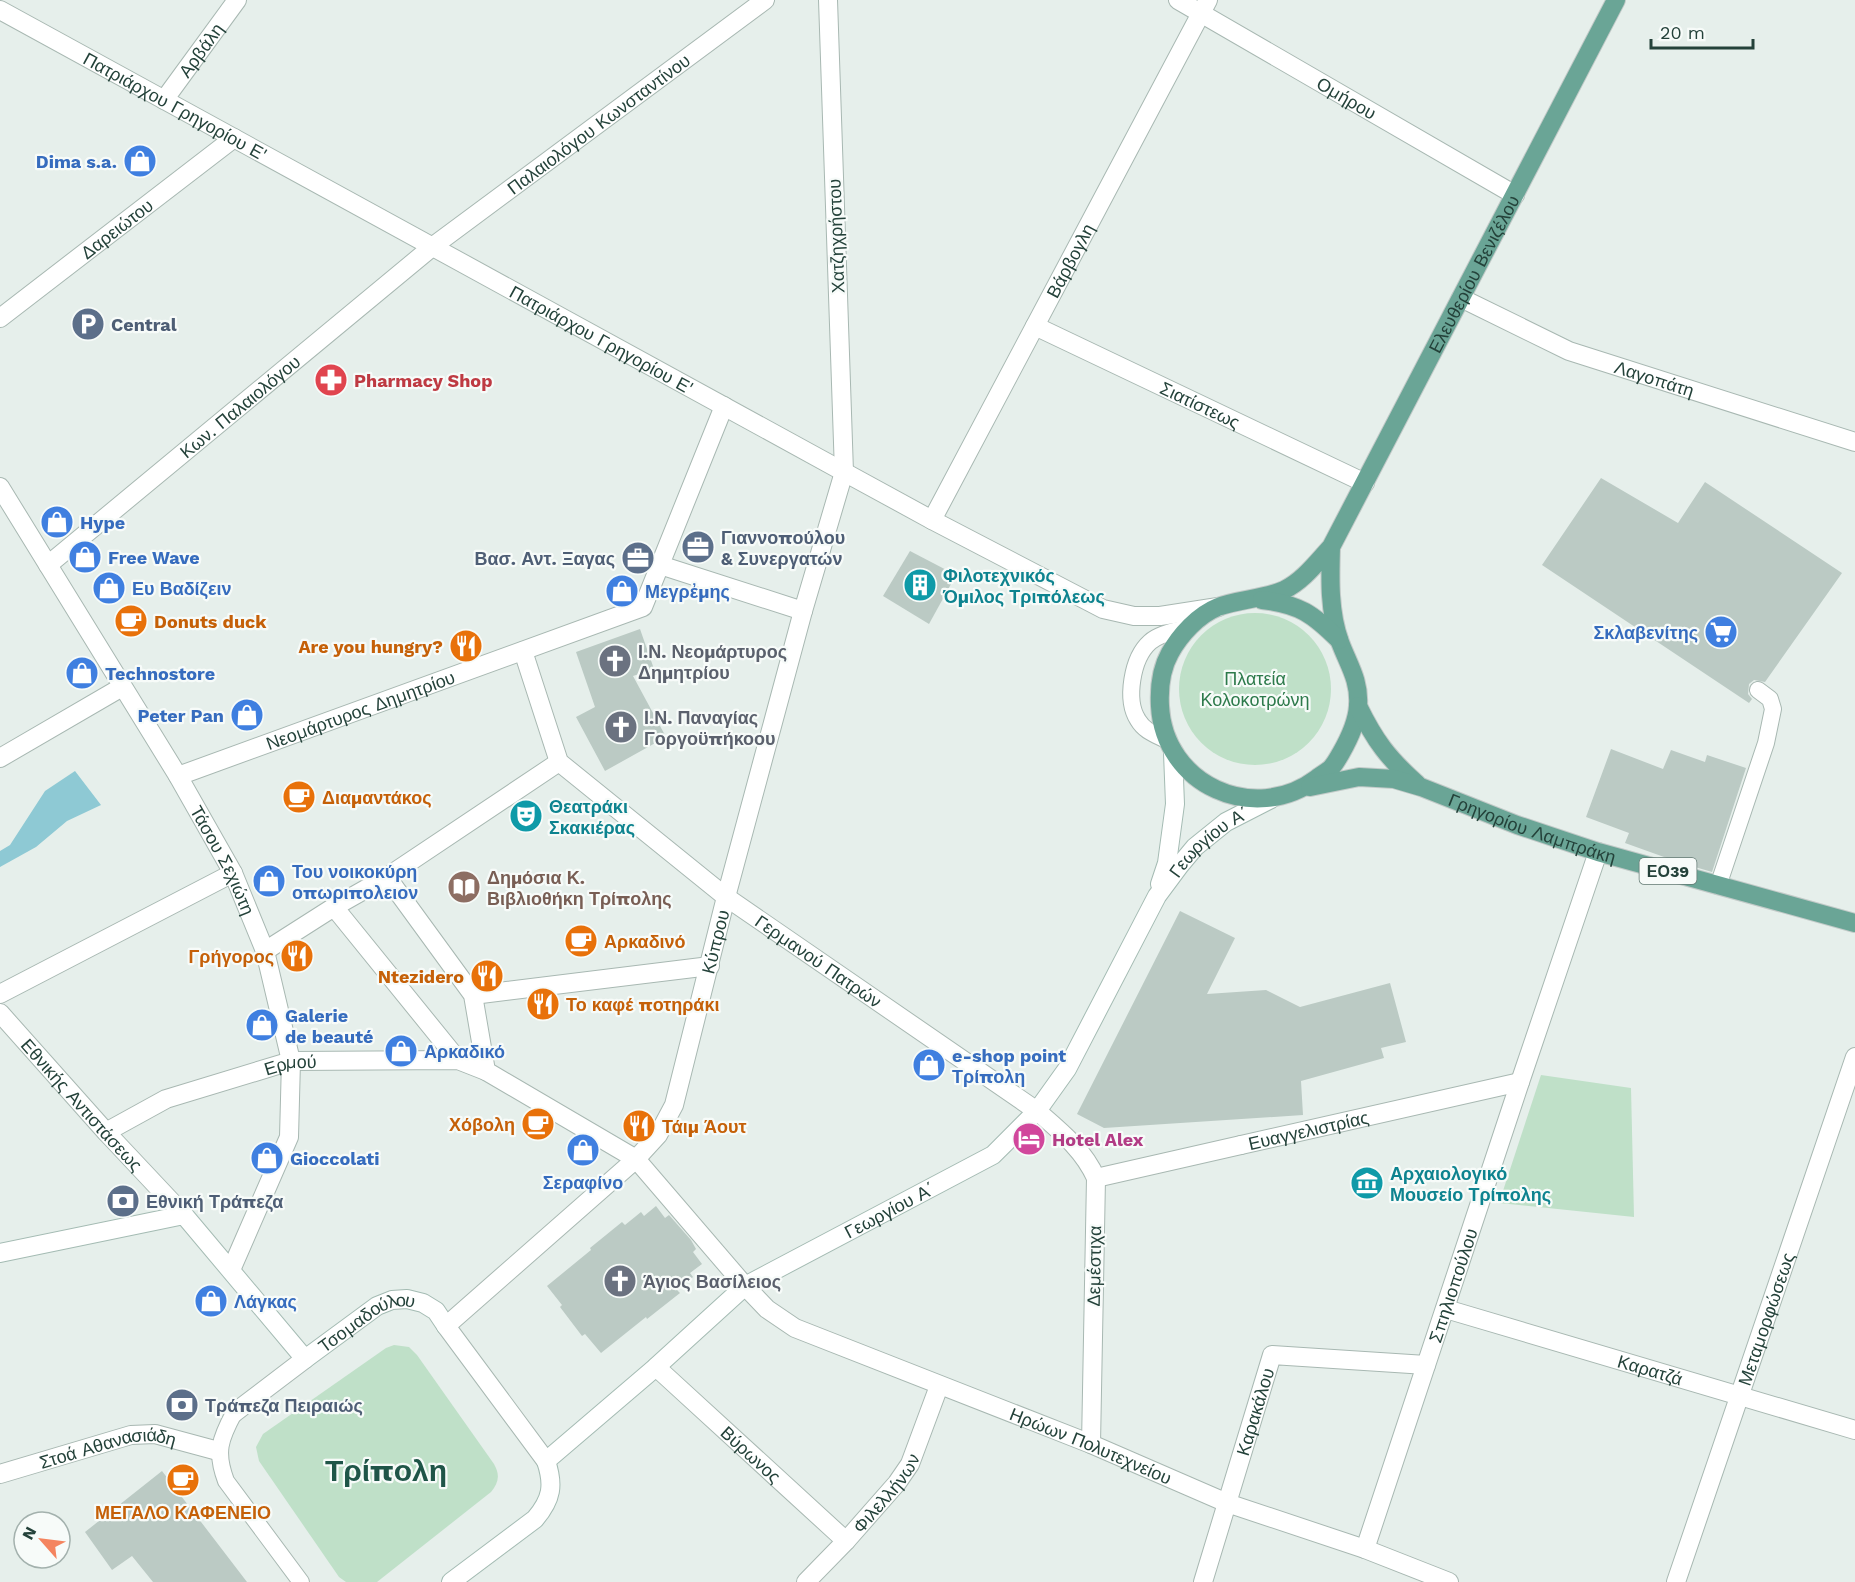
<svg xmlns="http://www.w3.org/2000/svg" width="1855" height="1582" font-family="'Work Sans',sans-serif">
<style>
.green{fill:#bfe0c8}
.water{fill:#8ec9d4}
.building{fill:#bbcac4}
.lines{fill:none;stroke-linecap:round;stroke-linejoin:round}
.service-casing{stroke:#a8b8b2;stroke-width:18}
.pedestrian-casing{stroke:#a8b8b2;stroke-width:20}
.minor-casing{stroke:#a8b8b2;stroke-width:20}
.tertiary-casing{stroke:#a8b8b2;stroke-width:20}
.secondary-casing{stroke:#a4bbb3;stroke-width:20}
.primary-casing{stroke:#c2cac8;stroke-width:20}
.service{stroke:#fff;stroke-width:16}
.pedestrian{stroke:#fff;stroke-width:18}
.minor{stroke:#fff;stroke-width:18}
.tertiary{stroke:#fff;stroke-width:18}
.secondary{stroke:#fff;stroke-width:18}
.primary{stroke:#6aa596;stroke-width:18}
.labels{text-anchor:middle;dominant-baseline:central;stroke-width:4.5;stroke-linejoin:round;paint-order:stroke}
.shield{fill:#f7fbf9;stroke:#637a73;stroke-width:1.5}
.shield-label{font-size:16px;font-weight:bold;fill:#24423a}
.street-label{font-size:18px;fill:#24423a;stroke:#f7fbf9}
.shop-label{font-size:18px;font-weight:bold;fill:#366cbe;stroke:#f7fbf9;text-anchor:start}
.service-label{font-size:18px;font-weight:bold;fill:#4e5e75;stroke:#f7fbf9;text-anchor:start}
.health-label{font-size:18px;font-weight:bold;fill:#be3a42;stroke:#f7fbf9;text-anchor:start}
.culture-label{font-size:18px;font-weight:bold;fill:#0d838f;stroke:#f7fbf9;text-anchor:start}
.food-label{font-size:18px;font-weight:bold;fill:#c56008;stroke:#f7fbf9;text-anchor:start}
.worship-label{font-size:18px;font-weight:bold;fill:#5b616d;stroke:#f7fbf9;text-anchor:start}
.park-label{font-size:18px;fill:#2d7a4b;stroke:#f7fbf9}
.education-label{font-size:18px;font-weight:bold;fill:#785e54;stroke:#f7fbf9;text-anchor:start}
.hotel-label{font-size:18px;font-weight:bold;fill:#b23c85;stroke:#f7fbf9;text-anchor:start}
.town-label{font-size:30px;font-weight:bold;fill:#1f5548;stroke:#f7fbf9}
</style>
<rect width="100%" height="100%" fill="#e6efeb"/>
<g class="green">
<circle cx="1255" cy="689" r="76"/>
<polygon points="1541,1075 1631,1088 1634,1217 1499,1203"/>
<path d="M394,1345L409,1347L417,1355L494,1464C500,1475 499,1482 491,1492L377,1582H346L339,1577L259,1461L256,1447L263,1434L386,1348Z"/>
</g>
<polygon class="water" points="75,771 101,805 67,821 36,847 0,867 0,851 10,845 45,791"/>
<g class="building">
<polygon points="1601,478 1678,523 1705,482 1842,573 1765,682 1754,680 1749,684 1748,694 1752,699 1749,703 1542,565"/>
<polygon points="910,551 956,575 929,624 883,596"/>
<polygon points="640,629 654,669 633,676 666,737 605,771 576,717 595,707 576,652"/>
<polygon points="1611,749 1663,769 1671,750 1705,762 1707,755 1746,768 1712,872 1678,862 1625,843 1629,833 1586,817"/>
<polygon points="1180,911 1235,938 1207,994 1266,990 1300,1007 1390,983 1406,1042 1381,1048 1384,1058 1301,1081 1303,1115 1104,1128 1077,1114"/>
<polygon points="656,1206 665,1218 669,1215 691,1240 696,1249 693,1252 702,1264 690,1273 693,1277 677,1290 680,1293 647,1319 646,1317 601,1353 585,1334 582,1336 560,1307 562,1305 547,1286 591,1250 590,1248 622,1222 625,1225 641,1212 644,1216"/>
<polygon points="162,1471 247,1582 153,1582 132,1556 112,1570 85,1532"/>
</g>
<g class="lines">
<g class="service-casing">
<g id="service">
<path d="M1168,741C1157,735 1145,732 1138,720C1125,700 1132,658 1150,642C1160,633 1177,631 1189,627"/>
<polyline points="1718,886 1766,743 1773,709 1770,699 1758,690"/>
<path d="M234,1413C220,1439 215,1452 226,1481L301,1582"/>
</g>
</g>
<g class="pedestrian-casing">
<g id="pedestrian">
<path id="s1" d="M0,487L178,776L233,873L265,951L291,1061L289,1137L231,1270"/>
<path id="s2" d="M48,565L432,247"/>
<polyline points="660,565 803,611"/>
<path id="s3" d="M523,651L559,762L726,897L1037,1111"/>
<polyline points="0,758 122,687"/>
<polyline points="387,877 473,995 486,1071 636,1159"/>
<polyline points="334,907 458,1060"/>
<polyline points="265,951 334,907 387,877 559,762"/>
<polyline points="0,994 233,873"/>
<polyline points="473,995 710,966"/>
<path id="s4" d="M0,1013L106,1132L184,1215"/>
<path id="s5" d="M106,1132L166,1099L291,1061L458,1060L486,1071"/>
<path id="s6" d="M1241,1145L1520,1082"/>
<polyline points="446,1326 546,1461"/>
<path id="s7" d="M656,1367L846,1541"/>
<polyline points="234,1413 305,1359"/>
<path id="s8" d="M0,1474L131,1435L155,1434L218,1451"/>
<path id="s9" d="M806,1582L846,1541L897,1483L910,1464L939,1386"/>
</g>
</g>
<g class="minor-casing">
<g id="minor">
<path id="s10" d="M1178,0L1515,195"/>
<path id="s11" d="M0,10L844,472"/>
<path id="s12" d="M164,100L237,0"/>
<path id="s13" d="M432,247L765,0"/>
<path id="s14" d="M1461,298L1569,351L1855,442"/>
<path id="s15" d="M0,318L234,138"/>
<path id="s16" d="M1035,326L1365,483"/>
<path id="s17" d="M932,520L1208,0"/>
<path id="s18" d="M178,776L643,607L724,406"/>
<path d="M1037,1111C1060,1131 1083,1149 1096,1178L1091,1444"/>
<polyline points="1096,1178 1241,1145"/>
<path id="s19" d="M745,1286L767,1309L795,1328L1091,1444L1227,1503L1365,1549L1449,1582"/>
<path id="s20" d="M1446,1309L1855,1430"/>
<path id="s21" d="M1365,1549L1520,1082L1598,852"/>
<path id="s22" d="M1203,1582L1272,1355L1426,1365"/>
<path id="s23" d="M1676,1582L1855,1057"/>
</g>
</g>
<g class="tertiary-casing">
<g id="tertiary">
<polyline points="844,472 932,520 1103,609 1134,616 1160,616 1218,607"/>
<polyline points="636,1159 745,1286"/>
<path id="s24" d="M446,1326L636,1159L658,1135L674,1105L726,897L803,611L844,472L828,0"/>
</g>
</g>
<g class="secondary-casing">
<g id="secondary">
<polyline points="1160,884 1167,863 1175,804 1173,753"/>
<path id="s25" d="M0,1253L184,1215L305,1359L377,1306L392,1300L407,1299L423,1303L436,1311L446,1326"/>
<path id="s26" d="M451,1582L535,1519C552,1499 554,1485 546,1461L656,1367L745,1286L993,1155L1037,1111L1067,1069L1157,896L1180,865L1195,847L1226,822L1271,799"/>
</g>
</g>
<g class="primary-casing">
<g id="primary">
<path id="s27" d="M1331,547C1330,579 1329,612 1340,642C1348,664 1360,680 1358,706C1357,723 1349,739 1341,753C1338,758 1335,764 1331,768C1327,772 1321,775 1316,779C1254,825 1164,785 1160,706C1159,688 1161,669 1170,653C1180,635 1198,615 1218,607C1239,599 1264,599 1284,590C1303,581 1317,562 1331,547L1616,0"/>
<path d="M1262,600C1299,604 1313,614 1339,640"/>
<path d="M1358,706C1375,741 1388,758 1417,784"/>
<path id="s28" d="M1310,787L1359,777L1394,779L1421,787L1517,825L1598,852L1855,923"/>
</g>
</g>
<use href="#service" class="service"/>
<use href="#pedestrian" class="pedestrian"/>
<use href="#minor" class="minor"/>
<use href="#tertiary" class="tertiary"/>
<use href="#secondary" class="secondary"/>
<use href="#primary" class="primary"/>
</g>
<defs>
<g id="shop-disc" transform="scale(1.725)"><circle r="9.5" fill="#3f7fe0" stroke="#f7fbf9"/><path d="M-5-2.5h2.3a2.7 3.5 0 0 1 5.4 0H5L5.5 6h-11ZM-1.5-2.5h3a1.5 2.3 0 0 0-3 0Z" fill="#fff"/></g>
<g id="parking-disc" transform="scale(1.725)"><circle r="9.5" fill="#5c6f8a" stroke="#f7fbf9"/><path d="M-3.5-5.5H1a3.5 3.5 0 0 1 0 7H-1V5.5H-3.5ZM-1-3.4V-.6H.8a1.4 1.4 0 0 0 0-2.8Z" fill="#fff"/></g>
<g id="pharmacy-disc" transform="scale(1.725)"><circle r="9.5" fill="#e0444e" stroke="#f7fbf9"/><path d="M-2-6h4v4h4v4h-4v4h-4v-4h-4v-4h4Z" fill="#fff"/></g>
<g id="office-disc" transform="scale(1.725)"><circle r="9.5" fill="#5c6f8a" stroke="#f7fbf9"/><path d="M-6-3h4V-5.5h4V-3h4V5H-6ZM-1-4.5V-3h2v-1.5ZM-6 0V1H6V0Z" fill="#fff"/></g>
<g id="building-disc" transform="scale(1.725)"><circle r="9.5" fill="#0f9aa8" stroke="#f7fbf9"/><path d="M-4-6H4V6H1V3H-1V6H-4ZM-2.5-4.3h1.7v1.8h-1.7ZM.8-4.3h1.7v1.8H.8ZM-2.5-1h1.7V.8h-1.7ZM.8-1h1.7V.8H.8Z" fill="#fff"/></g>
<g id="cafe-disc" transform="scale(1.725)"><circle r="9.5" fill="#e8710a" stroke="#f7fbf9"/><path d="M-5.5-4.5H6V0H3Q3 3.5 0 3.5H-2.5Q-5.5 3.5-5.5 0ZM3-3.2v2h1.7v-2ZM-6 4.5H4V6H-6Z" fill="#fff"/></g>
<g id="supermarket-disc" transform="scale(1.725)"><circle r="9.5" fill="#3f7fe0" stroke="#f7fbf9"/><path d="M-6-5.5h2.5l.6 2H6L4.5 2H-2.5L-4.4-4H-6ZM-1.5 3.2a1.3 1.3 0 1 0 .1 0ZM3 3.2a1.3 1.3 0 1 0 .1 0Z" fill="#fff"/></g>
<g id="restaurant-disc" transform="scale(1.725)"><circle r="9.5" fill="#e8710a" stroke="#f7fbf9"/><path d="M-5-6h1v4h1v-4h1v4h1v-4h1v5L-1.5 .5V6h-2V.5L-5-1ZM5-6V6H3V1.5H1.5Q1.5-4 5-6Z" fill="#fff"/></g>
<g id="church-disc" transform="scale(1.725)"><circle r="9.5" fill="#6b7280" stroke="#f7fbf9"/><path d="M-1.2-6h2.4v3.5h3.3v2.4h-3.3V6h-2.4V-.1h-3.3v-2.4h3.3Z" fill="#fff"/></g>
<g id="theatre-disc" transform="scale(1.725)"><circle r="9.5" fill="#0f9aa8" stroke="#f7fbf9"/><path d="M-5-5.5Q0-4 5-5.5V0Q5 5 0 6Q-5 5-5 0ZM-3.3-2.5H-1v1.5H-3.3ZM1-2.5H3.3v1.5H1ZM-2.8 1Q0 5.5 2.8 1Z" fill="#fff"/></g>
<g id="library-disc" transform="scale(1.725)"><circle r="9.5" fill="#8d6e63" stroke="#f7fbf9"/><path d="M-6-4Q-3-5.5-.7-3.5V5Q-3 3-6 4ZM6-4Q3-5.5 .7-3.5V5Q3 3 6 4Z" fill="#fff"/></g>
<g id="hotel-disc" transform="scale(1.725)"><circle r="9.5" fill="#d1479c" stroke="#f7fbf9"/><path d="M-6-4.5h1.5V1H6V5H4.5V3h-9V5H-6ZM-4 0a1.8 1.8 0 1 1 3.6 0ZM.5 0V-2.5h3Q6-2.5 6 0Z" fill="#fff"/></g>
<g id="museum-disc" transform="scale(1.725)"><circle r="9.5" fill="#0f9aa8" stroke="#f7fbf9"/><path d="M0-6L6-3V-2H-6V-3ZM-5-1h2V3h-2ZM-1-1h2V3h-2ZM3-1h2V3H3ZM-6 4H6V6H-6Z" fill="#fff"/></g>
<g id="bank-disc" transform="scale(1.725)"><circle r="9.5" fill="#5c6f8a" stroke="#f7fbf9"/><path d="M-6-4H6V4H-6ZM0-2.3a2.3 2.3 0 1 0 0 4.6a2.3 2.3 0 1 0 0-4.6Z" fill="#fff"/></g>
</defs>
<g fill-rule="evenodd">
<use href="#shop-disc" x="140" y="161"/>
<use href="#parking-disc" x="88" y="324"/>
<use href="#pharmacy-disc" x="331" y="380"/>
<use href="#shop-disc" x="57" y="522"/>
<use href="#office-disc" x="698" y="547"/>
<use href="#shop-disc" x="85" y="557"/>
<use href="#office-disc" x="638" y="558"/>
<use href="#building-disc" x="920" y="585"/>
<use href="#shop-disc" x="109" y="588"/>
<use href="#shop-disc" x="622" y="591"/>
<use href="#cafe-disc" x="131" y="621"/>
<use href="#supermarket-disc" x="1721" y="632"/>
<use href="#restaurant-disc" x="466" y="646"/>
<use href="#church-disc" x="615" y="661"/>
<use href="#shop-disc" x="82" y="673"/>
<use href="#shop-disc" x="247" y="715"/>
<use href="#church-disc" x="621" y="727"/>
<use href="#cafe-disc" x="299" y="797"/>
<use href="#theatre-disc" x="526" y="816"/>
<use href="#shop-disc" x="269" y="881"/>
<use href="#library-disc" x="464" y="887"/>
<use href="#cafe-disc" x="581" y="941"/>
<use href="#restaurant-disc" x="297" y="956"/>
<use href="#restaurant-disc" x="487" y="976"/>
<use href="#restaurant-disc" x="543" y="1004"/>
<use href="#shop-disc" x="262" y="1025"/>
<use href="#shop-disc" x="401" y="1051"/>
<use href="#shop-disc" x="929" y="1065"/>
<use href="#cafe-disc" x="538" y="1124"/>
<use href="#restaurant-disc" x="639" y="1126"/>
<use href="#hotel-disc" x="1029" y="1139"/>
<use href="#shop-disc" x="583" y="1150"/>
<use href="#shop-disc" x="267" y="1158"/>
<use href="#museum-disc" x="1367" y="1183"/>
<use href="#bank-disc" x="123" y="1201"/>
<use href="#church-disc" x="620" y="1281"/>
<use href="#shop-disc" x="211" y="1301"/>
<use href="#bank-disc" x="182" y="1405"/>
<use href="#cafe-disc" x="183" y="1480"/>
</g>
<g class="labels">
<rect class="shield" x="1639.5" y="858" width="57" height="26" rx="4.5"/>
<g class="shield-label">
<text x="1668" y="871">ΕΟ39</text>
</g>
<g class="street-label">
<text stroke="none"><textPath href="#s12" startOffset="62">Αρβάλη</textPath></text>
<text stroke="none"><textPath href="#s10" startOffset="195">Ομήρου</textPath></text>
<text stroke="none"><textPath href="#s11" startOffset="200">Πατριάρχου Γρηγορίου Ε'</textPath></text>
<text stroke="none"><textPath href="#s13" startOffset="207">Παλαιολόγου Κωνσταντίνου</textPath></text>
<text stroke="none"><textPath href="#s15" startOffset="147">Δαρειώτου</textPath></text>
<text transform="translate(836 236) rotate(-92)">Χατζηχρήστου</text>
<text stroke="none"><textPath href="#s17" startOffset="294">Βάρβογλη</textPath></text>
<text stroke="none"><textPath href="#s27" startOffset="1024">Ελευθερίου Βενιζέλου</textPath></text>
<text stroke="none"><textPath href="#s11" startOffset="686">Πατριάρχου Γρηγορίου Ε'</textPath></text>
<text stroke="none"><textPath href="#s14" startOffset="210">Λαγοπάτη</textPath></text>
<text stroke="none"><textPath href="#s16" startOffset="183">Σιατίστεως</textPath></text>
<text stroke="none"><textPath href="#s2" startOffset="249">Κων. Παλαιολόγου</textPath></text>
<text stroke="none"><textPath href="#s18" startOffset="194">Νεομάρτυρος Δημητρίου</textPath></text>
<text stroke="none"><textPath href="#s28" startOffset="232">Γρηγορίου Λαμπράκη</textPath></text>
<text stroke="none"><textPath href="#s26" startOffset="1098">Γεωργίου Α΄</textPath></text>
<text stroke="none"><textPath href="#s1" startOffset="435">Τάσου Σεχιώτη</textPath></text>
<text stroke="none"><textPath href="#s24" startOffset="488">Κύπρου</textPath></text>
<text stroke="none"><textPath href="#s3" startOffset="444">Γερμανού Πατρών</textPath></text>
<text stroke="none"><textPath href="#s5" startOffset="198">Ερμού</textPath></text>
<text stroke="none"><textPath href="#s4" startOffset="123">Εθνικής Αντιστάσεως</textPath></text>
<text stroke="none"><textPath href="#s6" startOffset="69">Ευαγγελιστρίας</textPath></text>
<text stroke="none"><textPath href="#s26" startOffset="596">Γεωργίου Α΄</textPath></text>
<text transform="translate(1094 1266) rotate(-89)">Δεμέστιχα</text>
<text stroke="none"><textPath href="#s21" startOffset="278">Σπηλιοπούλου</textPath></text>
<text stroke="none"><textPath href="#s23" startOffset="278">Μεταμορφώσεως</textPath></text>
<text stroke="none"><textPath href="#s25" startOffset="450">Τσομαδούλου</textPath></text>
<text stroke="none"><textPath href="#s20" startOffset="213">Καρατζά</textPath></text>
<text stroke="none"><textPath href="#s22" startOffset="178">Καρακάλου</textPath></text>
<text stroke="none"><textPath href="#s19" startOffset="384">Ηρώων Πολυτεχνείου</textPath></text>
<text stroke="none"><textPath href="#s8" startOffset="112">Στοά Αθανασιάδη</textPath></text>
<text stroke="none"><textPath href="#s7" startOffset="129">Βύρωνος</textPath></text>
<text stroke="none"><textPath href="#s9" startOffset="120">Φιλελλήνων</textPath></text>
</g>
<g class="shop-label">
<text x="117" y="161" text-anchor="end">Dima s.a.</text>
<text x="80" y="522">Hype</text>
<text x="108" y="557">Free Wave</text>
<text x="132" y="588">Ευ Βαδίζειν</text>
<text x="645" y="591">Μεγρἐμης</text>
<text x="1698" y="632" text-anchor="end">Σκλαβενίτης</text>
<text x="105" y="673">Technostore</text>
<text x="224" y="715" text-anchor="end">Peter Pan</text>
<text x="292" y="871">Του νοικοκύρη<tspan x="292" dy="21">οπωριπολειον</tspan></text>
<text x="285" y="1015">Galerie<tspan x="285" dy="21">de beauté</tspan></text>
<text x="424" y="1051">Αρκαδικό</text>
<text x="952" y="1055">e-shop point<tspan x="952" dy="21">Τρίπολη</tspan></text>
<text x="290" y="1158">Gioccolati</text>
<text x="583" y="1182" text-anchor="middle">Σεραφίνο</text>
<text x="234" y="1301">Λάγκας</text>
</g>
<g class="service-label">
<text x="111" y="324">Central</text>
<text x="721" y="537">Γιαννοπούλου<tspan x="721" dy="21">&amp; Συνεργατών</tspan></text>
<text x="615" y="558" text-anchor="end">Βασ. Αντ. Ξαγας</text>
<text x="146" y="1201">Εθνική Τράπεζα</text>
<text x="205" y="1405">Τράπεζα Πειραιώς</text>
</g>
<g class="health-label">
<text x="354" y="380">Pharmacy Shop</text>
</g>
<g class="culture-label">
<text x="943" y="575">Φιλοτεχνικός<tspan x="943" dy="21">Όμιλος Τριπόλεως</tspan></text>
<text x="549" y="806">Θεατράκι<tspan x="549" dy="21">Σκακιέρας</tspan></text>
<text x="1390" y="1173">Αρχαιολογικό<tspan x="1390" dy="21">Μουσείο Τρίπολης</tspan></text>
</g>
<g class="food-label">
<text x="154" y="621">Donuts duck</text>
<text x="443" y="646" text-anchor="end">Are you hungry?</text>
<text x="322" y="797">Διαμαντάκος</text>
<text x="604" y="941">Αρκαδινό</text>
<text x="274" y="956" text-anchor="end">Γρήγορος</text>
<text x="464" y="976" text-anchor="end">Ntezidero</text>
<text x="566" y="1004">Το καφέ ποτηράκι</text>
<text x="515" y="1124" text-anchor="end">Χόβολη</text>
<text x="662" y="1126">Τάιμ Άουτ</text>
<text x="183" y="1512" text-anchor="middle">ΜΕΓΑΛΟ ΚΑΦΕΝΕΙΟ</text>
</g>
<g class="worship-label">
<text x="638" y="651">Ι.Ν. Νεομάρτυρος<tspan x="638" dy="21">Δημητρίου</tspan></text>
<text x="644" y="717">Ι.Ν. Παναγίας<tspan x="644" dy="21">Γοργοϋπήκοου</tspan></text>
<text x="643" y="1281">Άγιος Βασίλειος</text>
</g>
<g class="park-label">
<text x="1255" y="678">Πλατεία<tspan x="1255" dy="21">Κολοκοτρώνη</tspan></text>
</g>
<g class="education-label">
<text x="487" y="877">Δημόσια Κ.<tspan x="487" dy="21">Βιβλιοθήκη Τρίπολης</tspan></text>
</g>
<g class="hotel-label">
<text x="1052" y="1139">Hotel Alex</text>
</g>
<g class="town-label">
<text x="386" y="1470">Τρίπολη</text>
</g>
</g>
<g transform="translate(42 1540) rotate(298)"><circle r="28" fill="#f7fbf9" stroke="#a3b1ad" stroke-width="1.5"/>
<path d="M0-4.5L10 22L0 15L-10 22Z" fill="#f4845f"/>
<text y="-9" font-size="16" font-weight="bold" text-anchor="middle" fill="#24423a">N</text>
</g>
<path d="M1651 39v9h102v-9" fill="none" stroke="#24423a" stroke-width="3"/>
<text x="1660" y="39" font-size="18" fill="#24423a" stroke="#f7fbf9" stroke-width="4.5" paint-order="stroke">20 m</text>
</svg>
